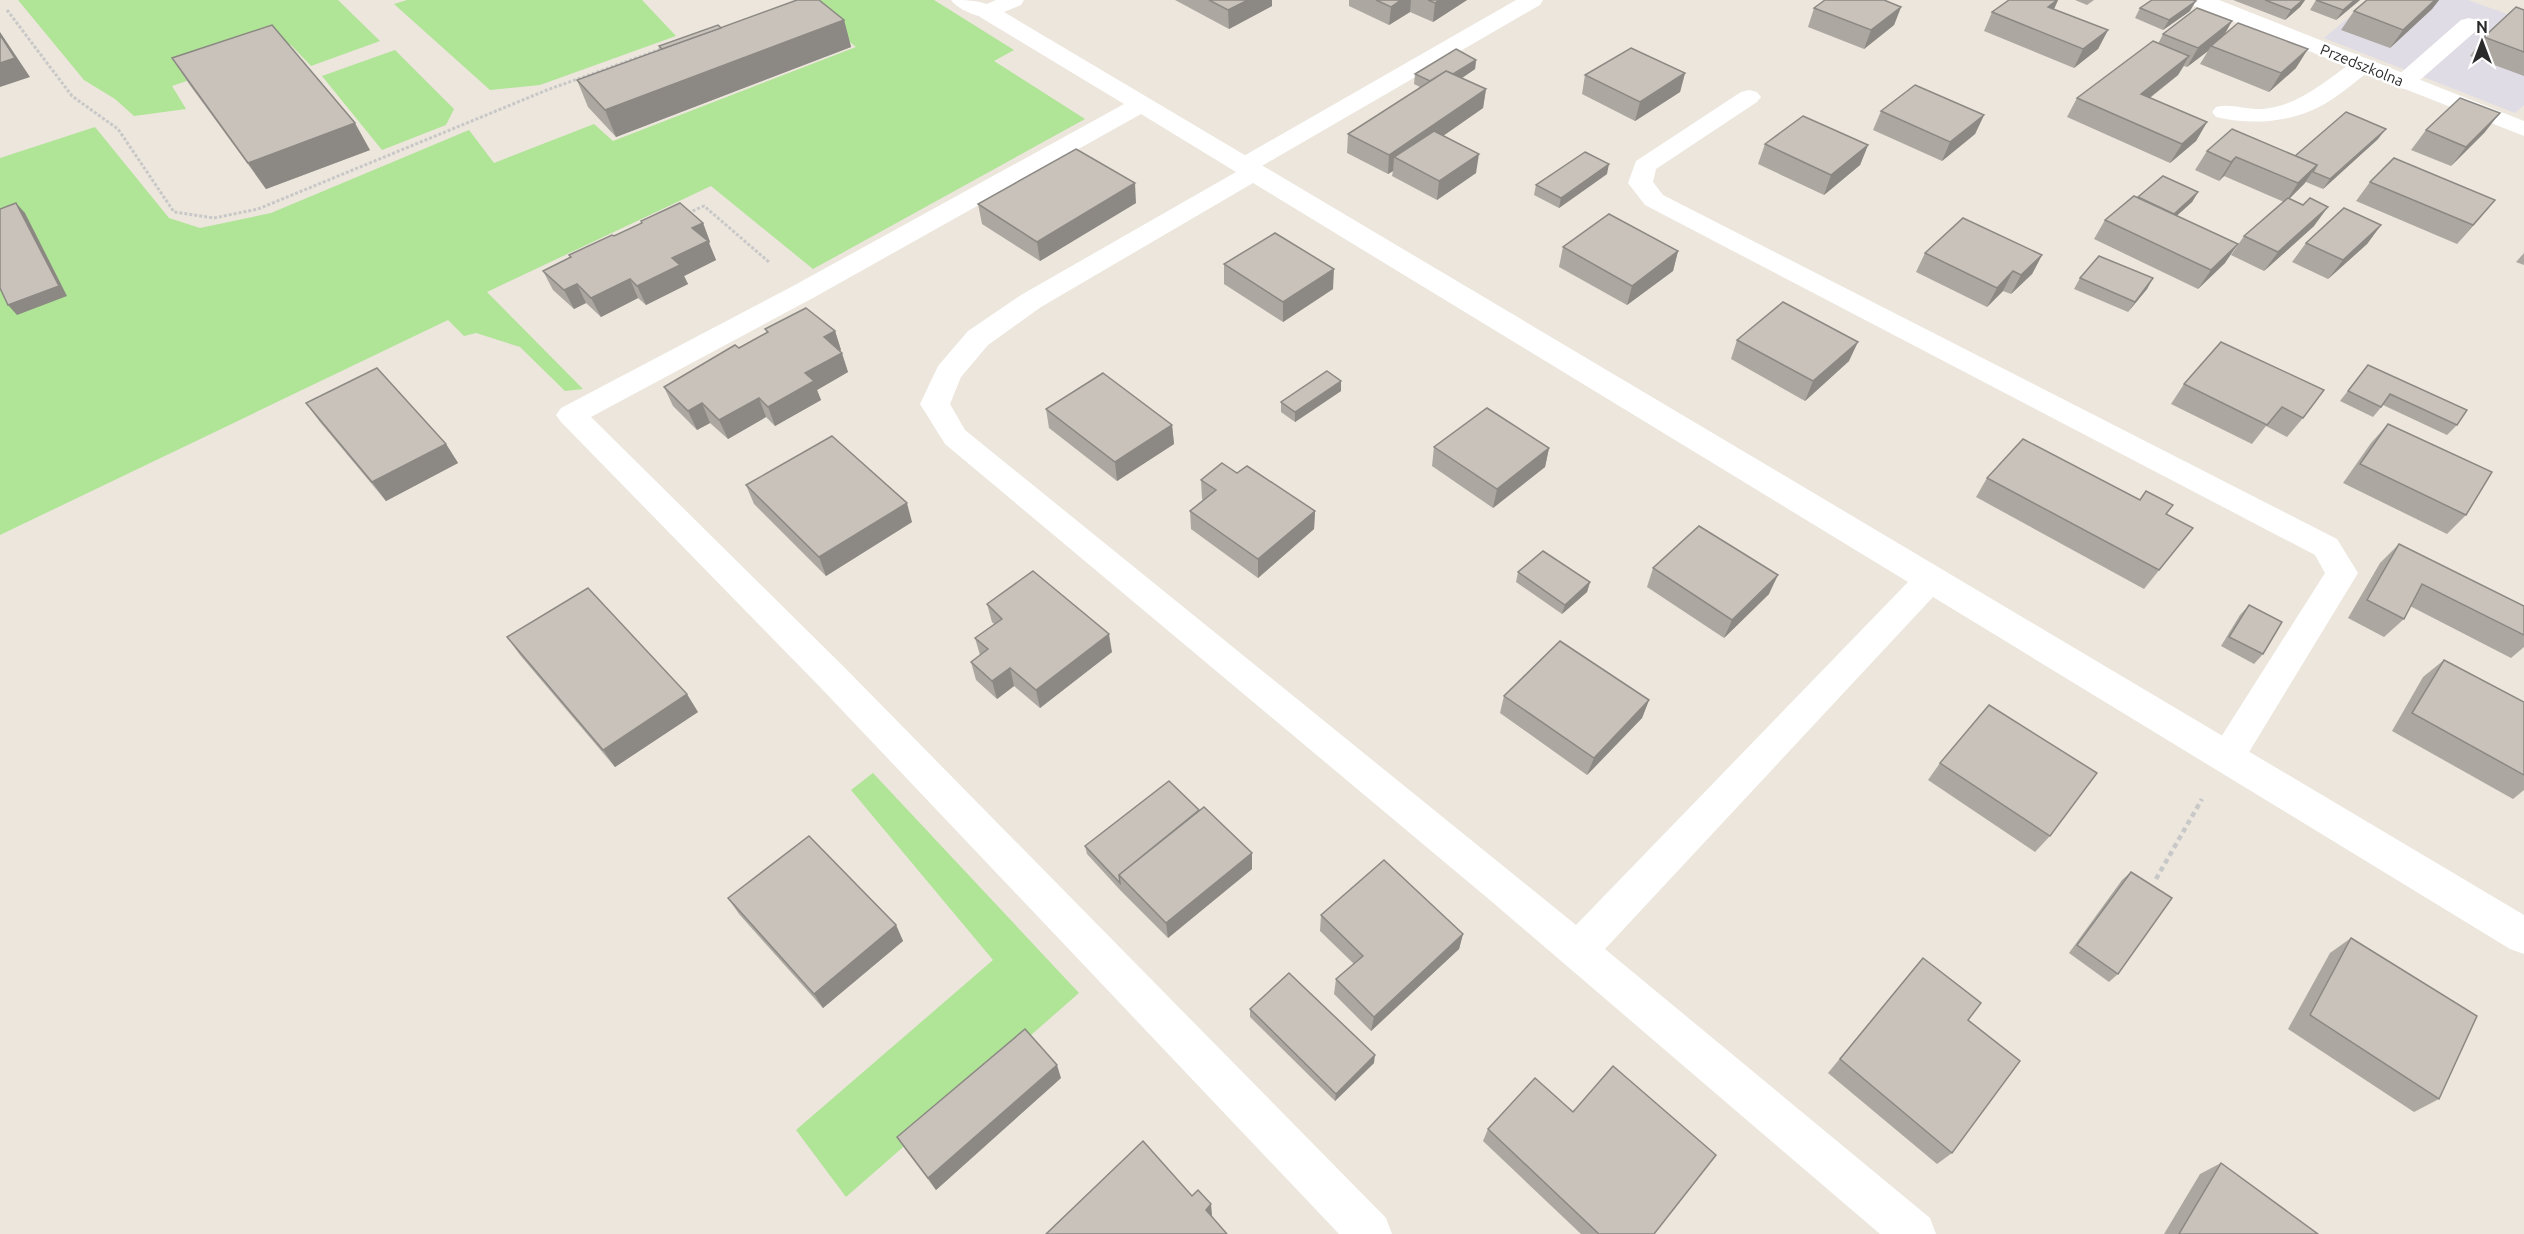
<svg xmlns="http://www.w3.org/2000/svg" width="2524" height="1234" font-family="Ubuntu,sans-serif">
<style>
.industrial{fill:#dfdce5}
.green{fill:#b0e497}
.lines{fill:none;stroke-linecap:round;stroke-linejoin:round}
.path-far1{stroke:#c8c8c8;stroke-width:3;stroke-dasharray:3 2;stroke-linecap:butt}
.path{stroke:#c8c8c8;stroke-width:4.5;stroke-dasharray:5 4;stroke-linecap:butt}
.service{fill:#fff;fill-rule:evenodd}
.minor{fill:#fff;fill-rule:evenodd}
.wall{fill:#aca7a1}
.shaded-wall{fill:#8c8883}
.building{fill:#c8c2bb;stroke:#8c8883;stroke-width:1.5}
.labels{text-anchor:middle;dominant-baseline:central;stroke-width:5;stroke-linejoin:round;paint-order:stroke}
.far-street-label{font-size:15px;fill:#2a2a2a;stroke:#fff}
</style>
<rect width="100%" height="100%" fill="#ece6dc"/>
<polygon class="industrial" points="2370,0 2468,0 2524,20 2524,105 2515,113 2324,38"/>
<g class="green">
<polygon points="18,0 338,0 380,41 311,66 291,45 172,86 186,109 134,116 115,99 84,80"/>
<polygon points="407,0 642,0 676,36 540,85 490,90 394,4"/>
<polygon points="807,0 934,0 1014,50 994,61 1085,119 813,269 711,186 487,292 583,389 565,391 520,347 476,333 464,336 448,320 0,535 0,158 95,127 169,218 200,228 271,213 469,130 494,163 594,124 613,141 856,47 819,17"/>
<polygon points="395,50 454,109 446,125 382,150 322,76"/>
<polygon points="873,773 1079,993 846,1197 796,1130 993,960 851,790"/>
</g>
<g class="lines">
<g class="path-far1">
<polyline points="7,10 72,96 118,129 174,212 214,218 258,209 547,90 664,48"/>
<polyline points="688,213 704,206 769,262"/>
</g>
<polyline class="path" points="2156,879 2202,799"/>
<g class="service">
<path d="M951,0C967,0 989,0 999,12L996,17C983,20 959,11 951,0Z"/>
<polygon points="1516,0 1543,0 1540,5 1253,171 1244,173 1235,171 1232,166 1235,161"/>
<polygon points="2469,18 2477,20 2480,25 2477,30 2412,87 2404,89 2396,87 2393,82 2396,77 2461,20"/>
<path d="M2363,58L2371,60L2374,65L2371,70C2354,82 2336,99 2317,108C2286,123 2249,125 2216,117L2212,112L2216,107C2231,103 2246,110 2262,109C2297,107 2327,80 2355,60Z"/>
<polygon points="1749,90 1757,92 1761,97 1757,102 1656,169 1653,182 1663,195 2337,539 2358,573 2240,767 2227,771 2214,767 2209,756 2325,573 2315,555 1645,205 1628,183 1636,161 1741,92"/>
</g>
<g class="minor">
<path d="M996,0H1024L1021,5L1004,12L2524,915V954L2510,949L1933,597L1605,949L1930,1218L1936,1234H1880L1491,901L945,444L920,404L938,366L968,331L1021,295L1236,172L1141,114L813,298L591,417L844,667L1386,1218L1392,1234H1339L820,687L561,422L556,415L561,408L793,286L1124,104L980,17L977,12L980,7ZM1253,183L1908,582L1576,925L965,430L950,404L961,377L988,345L1041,307Z"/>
<polygon points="2189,0 2219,0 2524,121 2524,136 2192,5"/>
</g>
</g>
<g class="wall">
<polygon points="1175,0 1272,0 1272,6 1229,29"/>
<polygon points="1349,0 1467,0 1433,22 1410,12 1389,25 1349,6"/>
<polygon points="2009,0 2058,0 2054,9 2108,30 2098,49 2074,68 1984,31 1992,12"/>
<polygon points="2075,0 2094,0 2087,5"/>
<polygon points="2233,0 2305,0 2300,7 2285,20"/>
<polygon points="2316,0 2360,0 2336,20 2310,10"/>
<polygon points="2367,0 2439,0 2432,9 2390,48 2341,30 2354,11"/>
<polygon points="1901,7 1894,25 1864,49 1808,27 1814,8"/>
<polygon points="2140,8 2190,11 2163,30 2135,18"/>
<polygon points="2524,10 2524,76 2470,56 2484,37"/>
<polygon points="844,20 851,47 616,137 588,107 577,80 660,50 659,46 721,28"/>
<polygon points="2232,21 2225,34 2296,68 2269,92 2200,64 2208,51 2187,67 2184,66 2178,75 2150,98 2207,122 2196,141 2170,163 2067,117 2077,98 2158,44 2163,34"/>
<polygon points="172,58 370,150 266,189 189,84"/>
<polygon points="1476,60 1475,69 1462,78 1486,89 1483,108 1443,136 1476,173 1437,200 1392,176 1393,171 1388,174 1347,153 1348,134 1420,87 1414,84 1415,74"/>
<polygon points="1685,73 1680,92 1635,121 1582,94 1585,75"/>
<polygon points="1881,111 1984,115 1975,134 1942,161 1873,130"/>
<polygon points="2426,130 2485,132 2451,166 2411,150"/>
<polygon points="2378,139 2323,189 2306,182 2289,199 2314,226 2264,271 2231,255 2244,236 2284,202 2224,176 2219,181 2195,170 2207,151 2295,156"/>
<polygon points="1765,144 1868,145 1860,165 1824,195 1758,164"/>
<polygon points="1607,174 1559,208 1534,195 1536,185"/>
<polygon points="2370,182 2479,219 2457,244 2356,201"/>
<polygon points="2198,192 2192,202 2177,215 2225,263 2198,289 2094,239 2105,220 2138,197"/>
<polygon points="1136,203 1040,261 982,224 978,204"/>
<polygon points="641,221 703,223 710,242 709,243 716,260 684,276 688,284 646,305 638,298 601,317 586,303 574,309 553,290 543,271 570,258 569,255 614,236 642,223"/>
<polygon points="2381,225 2367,244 2328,279 2292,262 2306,243"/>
<polygon points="1563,247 1678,251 1673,271 1627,305 1559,267"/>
<polygon points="1925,253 2042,255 2032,274 2011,294 2003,291 1987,307 1916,272"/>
<polygon points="2524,253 2524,265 2516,262"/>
<polygon points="1224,264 1333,289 1283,322 1224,284"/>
<polygon points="2080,278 2153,278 2147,289 2128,312 2074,289"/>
<polygon points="765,329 835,331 841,350 840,351 848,372 817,390 821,400 775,426 766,417 728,439 710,423 697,430 673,406 664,387 767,333"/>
<polygon points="1737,340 1849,361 1805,401 1731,359"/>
<polygon points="2221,342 2303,418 2287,437 2266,426 2252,444 2171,404 2184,384"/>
<polygon points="2368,365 2457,425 2447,435 2383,405 2373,417 2340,401"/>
<polygon points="1341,391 1295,422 1281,412 1281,402"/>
<polygon points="306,403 446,444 458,463 386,501 320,422"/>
<polygon points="1046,409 1172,425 1174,444 1117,481 1049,428"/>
<polygon points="2388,424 2466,515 2447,534 2343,483 2371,443"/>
<polygon points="1434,447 1549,448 1545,467 1493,508 1432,466"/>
<polygon points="1237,473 1315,511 1314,529 1258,578 1191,529 1190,511 1203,500 1202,499 1201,480"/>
<polygon points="1987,478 2140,500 2193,528 2144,589 1976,497"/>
<polygon points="746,485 912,522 826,576 754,504"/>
<polygon points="2399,544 2524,606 2524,647 2511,658 2410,606 2404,619 2384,637 2348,618 2380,563"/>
<polygon points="1653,568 1769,594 1724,638 1647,587"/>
<polygon points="1518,572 1590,582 1587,592 1562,614 1516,582"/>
<polygon points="987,604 1112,652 1040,708 1014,686 997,699 976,680 971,662 980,655 975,638 994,624 992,622"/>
<polygon points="2249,605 2263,654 2254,664 2221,646 2240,615"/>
<polygon points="507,637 698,712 615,767 520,655"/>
<polygon points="2444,660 2524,702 2524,790 2513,799 2392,731 2423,677"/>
<polygon points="1504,696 1649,700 1642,718 1587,775 1500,713"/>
<polygon points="1940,763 2050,836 2035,852 1928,780"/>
<polygon points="1085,846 1252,869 1168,938 1121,891 1087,854"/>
<polygon points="2131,872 2118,974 2109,982 2069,953 2122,880"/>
<polygon points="728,898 896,925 903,941 823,1008 739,914"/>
<polygon points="1321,915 1463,934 1459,949 1371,1031 1334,994 1336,979 1354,964 1320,931"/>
<polygon points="2351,938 2439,1099 2414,1112 2288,1029 2330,953"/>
<polygon points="1923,958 1968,1020 1952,1153 1937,1164 1828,1073 1910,973"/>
<polygon points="1250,1009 1374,1063 1335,1101 1250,1017"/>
<polygon points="1061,1078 936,1190 905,1149 897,1137"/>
<polygon points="1488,1129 1654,1234 1581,1234 1483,1141"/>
<polygon points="2221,1163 2318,1234 2164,1234 2200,1174"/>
</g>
<g class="shaded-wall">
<polygon points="1248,0 1272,0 1272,6 1229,29 1228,10"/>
<polygon points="1401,0 1411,0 1410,12 1389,25 1391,7"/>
<polygon points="1440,0 1467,0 1433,22 1435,3"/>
<polygon points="2057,0 2058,0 2050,18 2048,7"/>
<polygon points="2303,0 2305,0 2300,7 2285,20 2291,10"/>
<polygon points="2355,0 2360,0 2336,20 2343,10"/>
<polygon points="2435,0 2439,0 2432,9 2390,48 2403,30"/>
<polygon points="2196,1 2190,11 2163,30 2169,20"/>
<polygon points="1901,7 1894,25 1864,49 1871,30"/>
<polygon points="844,20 851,47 616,137 605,110"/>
<polygon points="2232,21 2221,40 2211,46 2208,51 2187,67 2198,48"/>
<polygon points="2108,30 2098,49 2074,68 2083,49"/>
<polygon points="0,32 30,77 0,87"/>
<polygon points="2308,49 2296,68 2269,92 2281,73"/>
<polygon points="2189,56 2178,75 2130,113 2141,94"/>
<polygon points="1476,60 1475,69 1444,90 1445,80"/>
<polygon points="1685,73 1680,92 1635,121 1640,102"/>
<polygon points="1486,89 1483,108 1404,163 1394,157 1393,171 1388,174 1389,155"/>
<polygon points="2500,113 2485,132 2451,166 2466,147"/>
<polygon points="1984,115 1975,134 1942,161 1950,142"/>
<polygon points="2207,122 2196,141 2170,163 2182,144"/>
<polygon points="355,123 370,150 266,189 248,163"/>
<polygon points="2386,129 2378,139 2323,189 2330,179"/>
<polygon points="1868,145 1860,165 1824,195 1831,175"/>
<polygon points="1479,154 1476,173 1437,200 1439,181"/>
<polygon points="2236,157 2224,176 2219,181 2231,162"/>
<polygon points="1609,164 1607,174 1559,208 1561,198"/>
<polygon points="2317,165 2304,184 2285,203 2298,183"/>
<polygon points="1135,183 1136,203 1040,261 1037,242"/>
<polygon points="2198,192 2192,202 2159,232 2165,222"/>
<polygon points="2495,200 2479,219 2457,244 2473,225"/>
<polygon points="16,203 25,213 67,296 17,315 8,305"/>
<polygon points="2328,207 2314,226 2264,271 2278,252"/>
<polygon points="703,223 710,242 709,243 716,260 684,276 688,284 646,305 637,286 672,258 692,228"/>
<polygon points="2381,225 2367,244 2328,279 2343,260"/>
<polygon points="2238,244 2225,263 2198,289 2211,270"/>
<polygon points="1678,251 1673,271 1627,305 1632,286"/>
<polygon points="2042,255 2032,274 2011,294 2021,275"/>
<polygon points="1334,269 1333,289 1283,322 1283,302"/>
<polygon points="2013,271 2003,291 1987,307 1997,288"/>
<polygon points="2153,278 2147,289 2128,312 2135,302"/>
<polygon points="630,279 638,298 601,317 591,298"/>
<polygon points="577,284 586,303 574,309 564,290"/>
<polygon points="835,331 841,350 830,357 824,337"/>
<polygon points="1858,342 1849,361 1805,401 1813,381"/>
<polygon points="842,353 848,372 817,390 821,400 775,426 768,407 805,373"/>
<polygon points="1341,381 1341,391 1295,422 1295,412"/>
<polygon points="759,398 766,417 728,439 719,420"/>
<polygon points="702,403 710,423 697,430 688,411"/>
<polygon points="1172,425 1174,444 1117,481 1115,462"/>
<polygon points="446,444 458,463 386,501 372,482"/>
<polygon points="1549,448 1545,467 1493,508 1497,489"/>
<polygon points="907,503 912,522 826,576 819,557"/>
<polygon points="1315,511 1314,529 1258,578 1258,559"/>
<polygon points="1778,575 1769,594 1724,638 1732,620"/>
<polygon points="1590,582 1587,592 1562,614 1565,605"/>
<polygon points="1109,634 1112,652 1040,708 1036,690"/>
<polygon points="1010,668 1014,686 997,699 992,681"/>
<polygon points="687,694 698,712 615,767 603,750"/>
<polygon points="1649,700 1642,718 1587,775 1594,758"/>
<polygon points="1252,853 1252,869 1168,938 1166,923"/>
<polygon points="896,925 903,941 823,1008 814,994"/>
<polygon points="1463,934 1459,949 1371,1031 1374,1017"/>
<polygon points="1375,1055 1374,1063 1335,1101 1336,1094"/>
<polygon points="1057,1065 1061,1078 936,1190 928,1178"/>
<polygon points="1211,1204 1212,1215 1207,1221 1206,1210"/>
</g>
<g class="building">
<polygon points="797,0 819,0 844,20 605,110 577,80"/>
<polygon points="1209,0 1248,0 1228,10"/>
<polygon points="1376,0 1401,0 1391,7"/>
<polygon points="1428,0 1440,0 1435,3"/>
<polygon points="1825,0 1884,0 1901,7 1871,30 1814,8"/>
<polygon points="2009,0 2057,0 2048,7 2108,30 2083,49 1992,12"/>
<polygon points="2152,0 2193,0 2196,1 2169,20 2140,8"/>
<polygon points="2265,0 2303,0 2291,10"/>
<polygon points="2316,0 2355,0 2343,10"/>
<polygon points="2367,0 2435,0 2403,30 2354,11"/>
<polygon points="2516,7 2524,10 2524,52 2484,37"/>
<polygon points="2197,8 2232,21 2198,48 2163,34"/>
<polygon points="2238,23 2308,49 2281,73 2211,46"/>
<polygon points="272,25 355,123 248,163 172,58"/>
<polygon points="718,25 721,28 662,49 659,46"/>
<polygon points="0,35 15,58 0,63"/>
<polygon points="2153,41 2189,56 2141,94 2207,122 2182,144 2077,98"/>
<polygon points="1631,48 1685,73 1640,102 1585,75"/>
<polygon points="1456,49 1476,60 1453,74 1446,71 1430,81 1415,74"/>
<polygon points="1446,71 1486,89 1389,155 1348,134"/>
<polygon points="1915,85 1984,115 1950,142 1881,111"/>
<polygon points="2460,98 2500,113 2466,147 2426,130"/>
<polygon points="2346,112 2386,129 2330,179 2313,172 2317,165 2295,156"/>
<polygon points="1803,116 1868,145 1831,175 1765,144"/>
<polygon points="2232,129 2317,165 2298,183 2236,157 2231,162 2207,151"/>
<polygon points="1434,131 1479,154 1439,181 1394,157"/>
<polygon points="1076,149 1135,183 1037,242 978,204"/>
<polygon points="1585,152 1609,164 1561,198 1536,185"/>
<polygon points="2394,158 2495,200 2473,225 2370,182"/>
<polygon points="2163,176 2198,192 2174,214 2138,197"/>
<polygon points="2134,196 2238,244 2211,270 2105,220"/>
<polygon points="2288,198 2303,205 2310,198 2328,207 2278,252 2244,236"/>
<polygon points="16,203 59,286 8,305 0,288 0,209"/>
<polygon points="680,203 703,223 692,228 708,241 672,258 680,265 637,286 630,279 591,298 577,284 564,290 543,271 571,257 569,255 612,235 614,236 642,223 641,221"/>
<polygon points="2344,208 2381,225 2343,260 2306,243"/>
<polygon points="1609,214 1678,251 1632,286 1563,247"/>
<polygon points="1963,218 2042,255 2021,275 2013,271 1997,288 1925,253"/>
<polygon points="1275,233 1334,269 1283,302 1224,264"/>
<polygon points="2099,256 2153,278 2135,302 2080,278"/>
<polygon points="1783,302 1858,342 1813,381 1737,340"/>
<polygon points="806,308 835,331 824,337 842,353 805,373 814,381 768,407 759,398 719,420 702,403 688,411 664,387 735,345 739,348 768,332 765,329"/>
<polygon points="2221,342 2324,390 2303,418 2282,407 2267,425 2184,384"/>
<polygon points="2368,365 2467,410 2457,425 2390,394 2381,407 2348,391"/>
<polygon points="377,368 446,444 372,482 306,403"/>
<polygon points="1327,371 1341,381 1295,412 1281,402"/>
<polygon points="1103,373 1172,425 1115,462 1046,409"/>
<polygon points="1487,408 1549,448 1497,489 1434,447"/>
<polygon points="2388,424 2492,472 2466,515 2360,464"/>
<polygon points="832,436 907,503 819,557 746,485"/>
<polygon points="2023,439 2140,500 2146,491 2173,505 2166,514 2193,528 2159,570 1987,478"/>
<polygon points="1222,463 1237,473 1247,466 1315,511 1258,559 1190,511 1216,490 1201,480"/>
<polygon points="1699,526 1778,575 1732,620 1653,568"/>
<polygon points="2399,544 2524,606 2524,635 2422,584 2404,619 2367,600"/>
<polygon points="1543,551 1590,582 1565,605 1518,572"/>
<polygon points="1033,571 1109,634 1036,690 1010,668 992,681 971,662 988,649 975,638 1002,619 987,604"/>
<polygon points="588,588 687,694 603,750 507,637"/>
<polygon points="2249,605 2282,622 2263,654 2229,637"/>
<polygon points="1560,641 1649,700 1594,758 1504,696"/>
<polygon points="2444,660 2524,702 2524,775 2412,713"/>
<polygon points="1989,705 2097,773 2050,836 1940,763"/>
<polygon points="1169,781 1199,810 1119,875 1120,883 1085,846"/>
<polygon points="1204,807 1252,853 1166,923 1119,875"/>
<polygon points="809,836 896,925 814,994 728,898"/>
<polygon points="1384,860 1463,934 1374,1017 1336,979 1363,956 1321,915"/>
<polygon points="2131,872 2172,898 2118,974 2077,945"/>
<polygon points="2351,938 2477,1016 2439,1099 2310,1015"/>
<polygon points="1923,958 1981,1003 1968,1020 2020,1061 1952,1153 1840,1059"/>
<polygon points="1289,973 1375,1055 1336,1094 1250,1009"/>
<polygon points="1025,1029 1057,1065 928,1178 897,1137"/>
<polygon points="1613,1066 1716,1155 1654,1234 1599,1234 1488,1129 1535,1078 1573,1112"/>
<polygon points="1143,1141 1192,1196 1198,1190 1211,1204 1206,1210 1227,1234 1046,1234"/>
<polygon points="2221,1163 2318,1234 2179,1234"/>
</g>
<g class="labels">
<g class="far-street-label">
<text transform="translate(2362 65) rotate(22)">Przedszkolna</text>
</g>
</g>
<g transform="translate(2482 42)" stroke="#ffffff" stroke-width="4.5" paint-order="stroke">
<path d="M0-4.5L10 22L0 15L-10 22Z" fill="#2a2a2a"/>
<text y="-9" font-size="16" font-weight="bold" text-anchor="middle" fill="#2a2a2a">N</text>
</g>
</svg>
